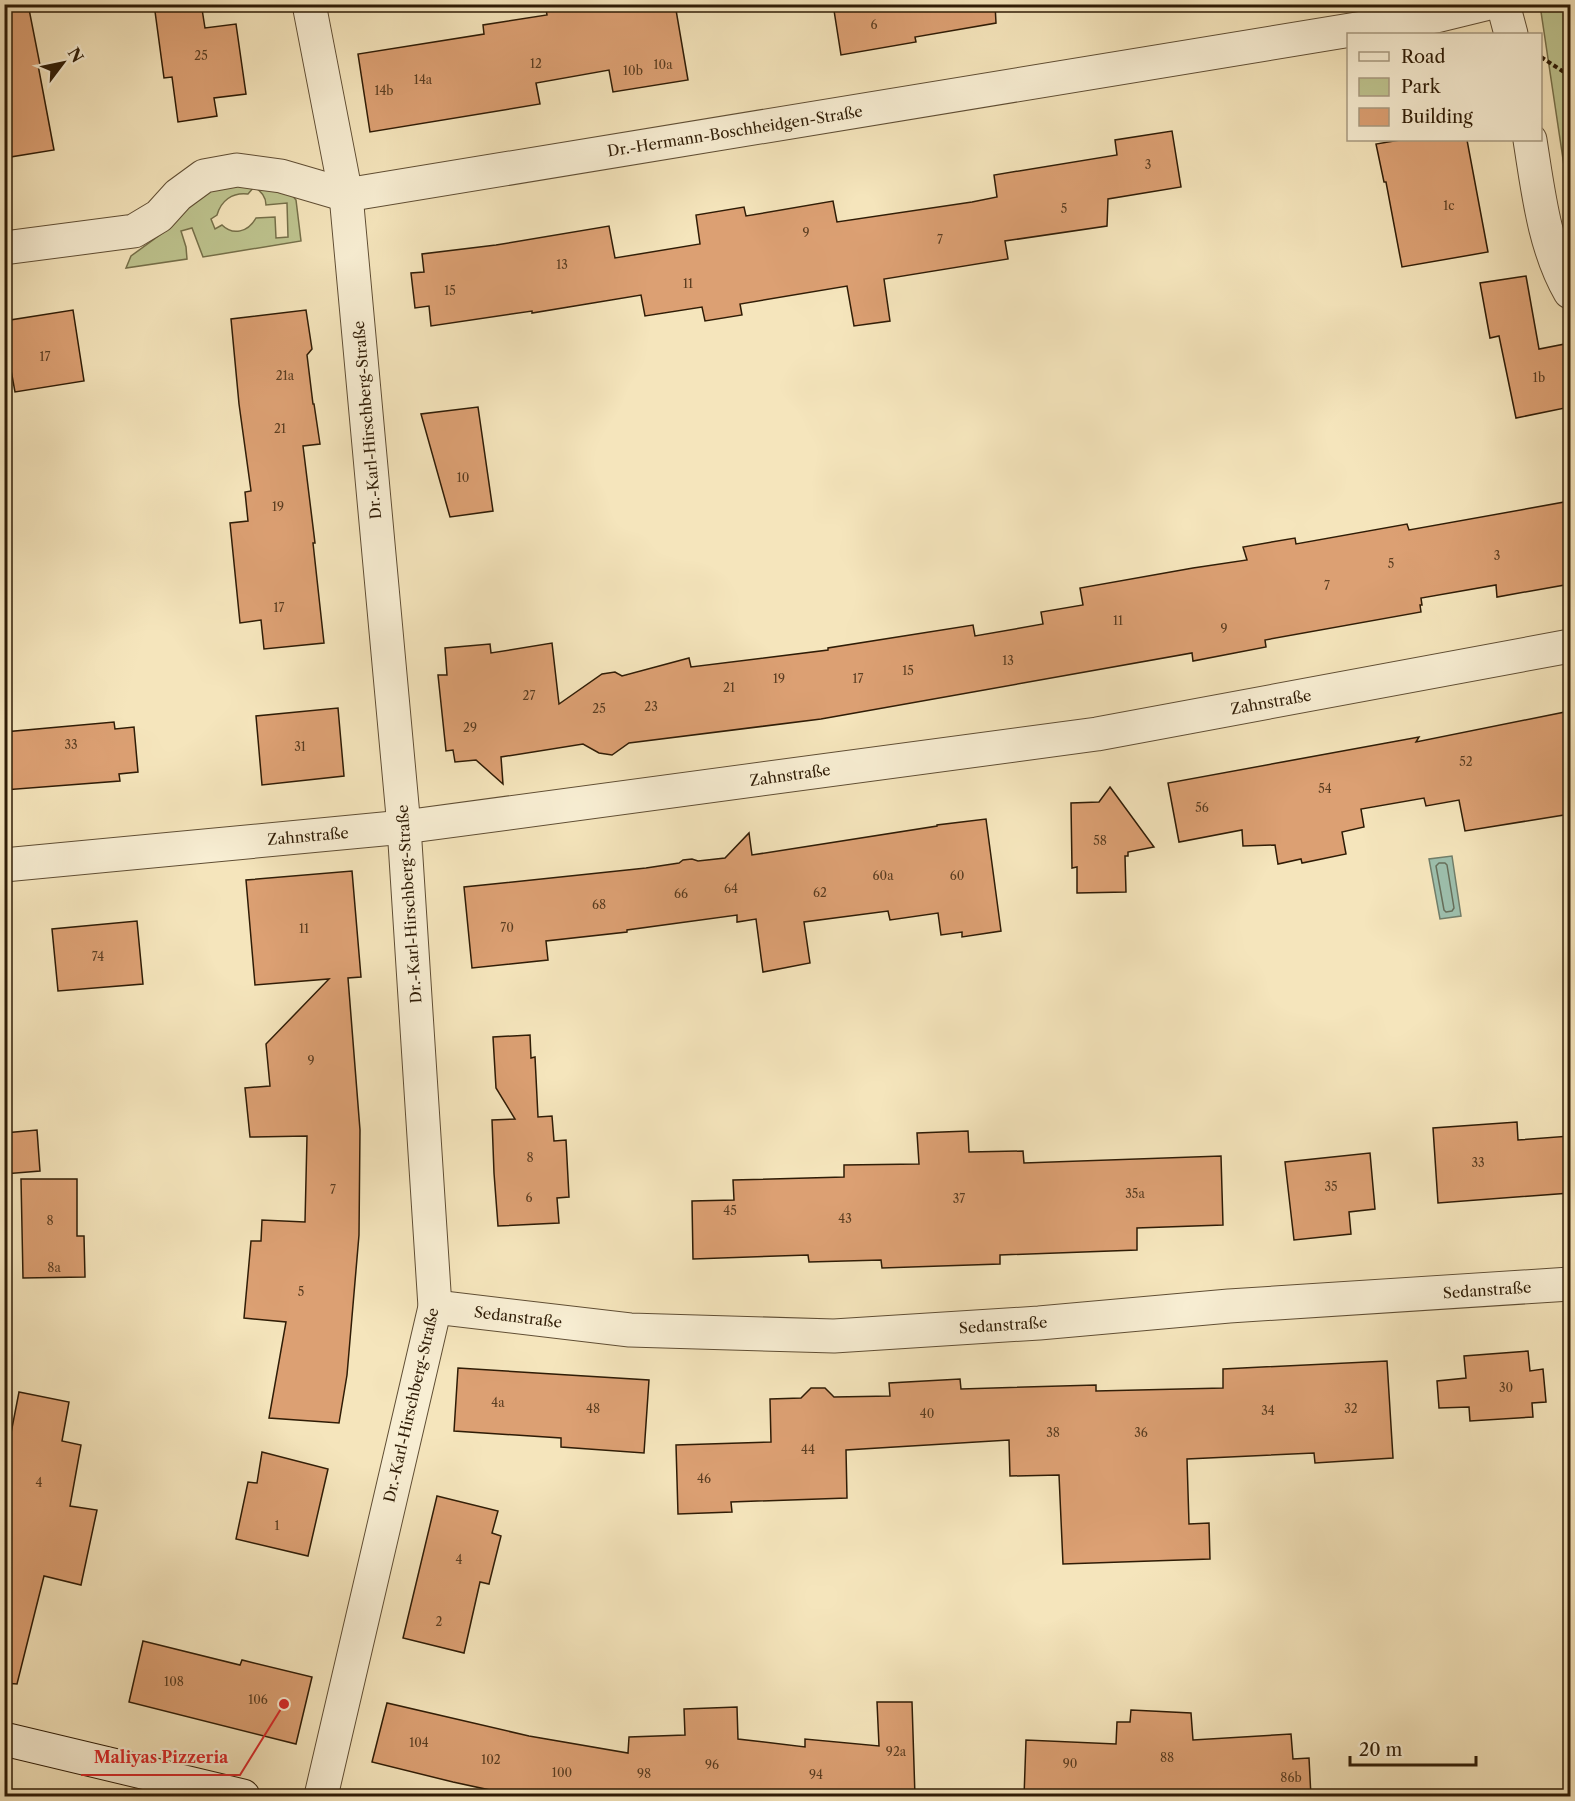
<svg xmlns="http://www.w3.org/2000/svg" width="1575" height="1801" font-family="'Libre Caslon Text',serif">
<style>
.green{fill:#bec48f;stroke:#76704a;stroke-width:1.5;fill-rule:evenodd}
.water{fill:#9dbfad;stroke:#717e6a;stroke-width:1.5}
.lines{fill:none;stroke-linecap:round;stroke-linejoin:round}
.shore{stroke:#666e5a;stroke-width:1.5}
.building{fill:#dca073;stroke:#2f1c06;stroke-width:1.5}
.street-casing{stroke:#604e34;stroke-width:35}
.secondary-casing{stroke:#2f1c06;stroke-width:35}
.path{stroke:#2f1c06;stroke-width:4;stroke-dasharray:4.5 3;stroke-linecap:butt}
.street{stroke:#f8eed3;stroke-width:33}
.secondary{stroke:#f8eed3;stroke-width:33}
.labels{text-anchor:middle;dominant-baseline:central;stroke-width:4.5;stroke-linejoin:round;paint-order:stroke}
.number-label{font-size:12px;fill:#5a3d21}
.street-label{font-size:15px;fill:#2f1c06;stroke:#f8eed3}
.leader{fill:none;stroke:#d62828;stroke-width:2}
.callout-dot{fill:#d62828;stroke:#f8eed3;stroke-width:2}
.callout-label{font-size:16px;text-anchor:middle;font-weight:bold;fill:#d62828;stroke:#f8eed3;stroke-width:4.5;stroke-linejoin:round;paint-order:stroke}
</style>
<rect width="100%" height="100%" fill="#f5e5bc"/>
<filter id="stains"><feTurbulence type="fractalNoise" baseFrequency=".00333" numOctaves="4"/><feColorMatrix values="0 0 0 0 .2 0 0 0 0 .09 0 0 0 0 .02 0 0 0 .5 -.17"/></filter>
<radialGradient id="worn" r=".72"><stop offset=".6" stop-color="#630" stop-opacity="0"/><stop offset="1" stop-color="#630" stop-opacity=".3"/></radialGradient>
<g class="green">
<polygon points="1540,5 1570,5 1570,206"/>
<path d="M251,184L292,195L296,200L301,241L203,257L192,228L181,231L186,247L187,259L126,268L131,256L168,229L187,204L215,189ZM254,187C261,191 266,197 266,205L287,203L288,237L276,238L275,217L256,218C248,232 233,236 222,225L215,229L211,219L217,215C221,201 232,192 248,194Z"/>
</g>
<polygon class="water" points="1452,856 1461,916 1440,919 1429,859"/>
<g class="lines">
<polygon class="shore" points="1439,863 1445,863 1447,865 1454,908 1452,911 1446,912 1444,910 1436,866"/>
</g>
<g class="building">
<polygon points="4,4 28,4 40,65 38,65 54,150 4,158"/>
<polygon points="154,4 193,4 194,10 202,9 205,28 236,24 246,94 214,98 217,116 178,122 172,77 164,78"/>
<polygon points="545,4 675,4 688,80 613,92 609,70 536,83 540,104 370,132 358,54 484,34 483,25 547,15"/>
<polygon points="833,4 995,4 996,23 915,37 916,42 841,55"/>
<polygon points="1172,131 1181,187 1108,199 1107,226 1005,241 1008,259 884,279 890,321 854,326 847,286 740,304 742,315 705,321 702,307 645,316 641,295 532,313 532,311 431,326 429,306 415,308 411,273 424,272 422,254 496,245 609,226 615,258 700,244 696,215 744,207 746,216 833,201 837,222 972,202 997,197 994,175 1117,155 1115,140"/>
<polygon points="1400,140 1467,140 1488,252 1402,267 1386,182 1384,182 1376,144"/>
<polygon points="1526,276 1539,349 1565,344 1570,371 1570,407 1516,418 1499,336 1490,338 1480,283"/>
<polygon points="73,310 84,381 15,392 4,332 4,321"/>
<polygon points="306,310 312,349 307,355 313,404 314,404 320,444 303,446 315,543 313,543 324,643 264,649 261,620 240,623 230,523 248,521 245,492 251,491 239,404 231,319"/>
<polygon points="478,407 493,511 450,517 421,414"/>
<polygon points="1570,501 1570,584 1497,597 1496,585 1421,598 1422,605 1420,605 1421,612 1265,640 1266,647 1193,661 1192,653 821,719 629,743 612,755 599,753 583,744 501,757 503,784 476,760 455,762 453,750 446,751 438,675 447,675 445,648 490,644 491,653 552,643 559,704 602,674 615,672 622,676 689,658 691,667 828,650 828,648 973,625 975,636 1043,624 1041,612 1083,605 1080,588 1193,568 1247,560 1243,547 1295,538 1296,544 1407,524 1409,530"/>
<polygon points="338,708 344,776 262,785 256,716"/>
<polygon points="1570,711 1570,814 1465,831 1459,800 1426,806 1424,798 1361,809 1364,827 1342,832 1346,854 1302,863 1301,859 1278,864 1275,845 1243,846 1242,830 1179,842 1168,783 1419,737 1416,742"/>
<polygon points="114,722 115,729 134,727 138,772 119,774 120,781 4,790 4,732"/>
<polygon points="1110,787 1154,847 1128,852 1128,856 1125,856 1126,892 1077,893 1077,867 1072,868 1071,803 1099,802"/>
<polygon points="986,819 1001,931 962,937 962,932 941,935 938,913 890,920 888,911 804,922 810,963 763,972 756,919 737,922 737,915 627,930 627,932 546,941 548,960 472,968 464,887 646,868 679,863 683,860 692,859 698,861 725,858 749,833 752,855 937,826 937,825"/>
<polygon points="352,871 361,977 348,978 360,1130 359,1235 347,1375 339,1423 269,1418 286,1322 244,1318 251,1241 261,1241 262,1220 305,1222 307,1136 250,1137 245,1088 270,1086 266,1044 329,979 255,985 246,880"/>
<polygon points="137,921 143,984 58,991 52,929"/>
<polygon points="530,1035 531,1058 535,1057 538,1117 552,1116 554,1141 566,1140 569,1197 557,1198 559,1223 498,1226 494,1173 492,1120 515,1119 496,1088 493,1037"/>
<polygon points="1517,1122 1518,1140 1570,1136 1570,1193 1438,1203 1433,1128"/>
<polygon points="37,1130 40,1171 4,1174 4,1133"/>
<polygon points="968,1131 969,1152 1023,1151 1024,1163 1221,1156 1223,1225 1137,1228 1137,1250 1000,1255 1000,1264 882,1268 881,1260 809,1262 808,1255 693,1259 692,1201 734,1200 733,1180 844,1177 844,1165 919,1164 917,1133"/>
<polygon points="1370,1153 1375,1209 1349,1212 1351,1234 1294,1240 1285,1162"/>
<polygon points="21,1179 77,1179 77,1236 84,1236 85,1277 23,1278"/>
<polygon points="1528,1351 1530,1371 1543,1369 1546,1402 1532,1403 1533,1417 1470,1421 1469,1407 1439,1408 1437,1381 1466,1378 1464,1356"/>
<polygon points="1387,1361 1393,1458 1315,1463 1314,1453 1187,1459 1189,1524 1209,1523 1210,1559 1063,1564 1059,1475 1010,1476 1009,1440 846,1450 847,1498 731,1502 732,1512 678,1514 676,1445 771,1442 770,1399 801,1398 811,1388 825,1388 834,1397 890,1396 889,1383 960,1379 961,1389 1096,1385 1096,1391 1223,1388 1223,1369"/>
<polygon points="458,1368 649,1380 644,1453 561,1447 561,1438 454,1431"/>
<polygon points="19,1392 69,1402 62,1441 81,1445 70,1506 97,1510 81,1585 44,1576 17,1684 4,1683 4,1469"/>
<polygon points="262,1452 328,1469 308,1556 236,1539 248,1482 257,1483"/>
<polygon points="437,1496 498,1511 492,1533 501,1536 489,1584 480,1582 464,1653 403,1638"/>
<polygon points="143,1641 240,1665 242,1660 312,1677 296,1744 129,1702"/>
<polygon points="877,1702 912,1702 915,1797 777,1797 778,1793 691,1797 522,1797 453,1782 372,1762 387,1703 529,1736 628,1753 629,1737 685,1735 684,1709 737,1707 738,1739 805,1747 805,1739 879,1746"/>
<polygon points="1131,1710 1191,1713 1193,1740 1291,1734 1293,1759 1309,1758 1311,1797 1024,1797 1026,1740 1116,1744 1117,1722 1130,1722"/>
</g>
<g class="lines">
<g class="street-casing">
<g id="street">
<polyline points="309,4 346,195 404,827 435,1307 321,1796"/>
<polyline points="1503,4 1511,34"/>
<path d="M1530,140C1538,190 1544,247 1570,292"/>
<polyline points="4,248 134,231 159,216 178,195 204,176 237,170 281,176 346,195 1436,16 1485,4"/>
<polyline points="4,865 404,827 1097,734 1570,646"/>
<polyline points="435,1307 630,1330 834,1336 1039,1323 1229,1306 1570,1284"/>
</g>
</g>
<g class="secondary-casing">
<polyline id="secondary" points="4,1739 243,1796"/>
</g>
<polyline class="path" points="1541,57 1570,76"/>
<use href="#street" class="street"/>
<use href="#secondary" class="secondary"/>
</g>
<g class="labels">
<g class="number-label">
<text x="874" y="24">6</text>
<text x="201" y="55">25</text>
<text x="536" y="63">12</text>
<text x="663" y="64">10a</text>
<text x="633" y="70">10b</text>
<text x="423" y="79">14a</text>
<text x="384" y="90">14b</text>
<text x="1148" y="164">3</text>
<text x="1449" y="205">1c</text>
<text x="1064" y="208">5</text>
<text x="806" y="232">9</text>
<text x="940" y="239">7</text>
<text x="562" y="264">13</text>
<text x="688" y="283">11</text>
<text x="450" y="290">15</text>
<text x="45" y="356">17</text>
<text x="285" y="375">21a</text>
<text x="1539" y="377">1b</text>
<text x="280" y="428">21</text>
<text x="463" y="477">10</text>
<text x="278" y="506">19</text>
<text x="1497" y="555">3</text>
<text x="1391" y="563">5</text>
<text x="1327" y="585">7</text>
<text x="279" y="607">17</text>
<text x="1118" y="620">11</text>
<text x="1224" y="628">9</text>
<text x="1008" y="660">13</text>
<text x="908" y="670">15</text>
<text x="779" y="678">19</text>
<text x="858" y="678">17</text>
<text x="729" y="687">21</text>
<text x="529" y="695">27</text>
<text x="651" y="706">23</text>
<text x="599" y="708">25</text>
<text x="470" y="727">29</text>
<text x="71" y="744">33</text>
<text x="300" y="746">31</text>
<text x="1466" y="761">52</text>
<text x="1325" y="788">54</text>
<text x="1202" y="807">56</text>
<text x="1100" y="840">58</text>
<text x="883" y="875">60a</text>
<text x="957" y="875">60</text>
<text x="731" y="888">64</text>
<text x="820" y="892">62</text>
<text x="681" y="893">66</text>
<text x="599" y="904">68</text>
<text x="507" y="927">70</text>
<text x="304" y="928">11</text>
<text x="98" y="956">74</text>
<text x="311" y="1060">9</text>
<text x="530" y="1157">8</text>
<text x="1478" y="1162">33</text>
<text x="1331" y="1186">35</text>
<text x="333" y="1189">7</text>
<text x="1135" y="1193">35a</text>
<text x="529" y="1197">6</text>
<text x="959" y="1198">37</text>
<text x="730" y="1210">45</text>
<text x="845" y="1218">43</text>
<text x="50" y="1220">8</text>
<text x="54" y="1267">8a</text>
<text x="301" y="1291">5</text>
<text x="1506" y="1387">30</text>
<text x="498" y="1402">4a</text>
<text x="593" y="1408">48</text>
<text x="1351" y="1408">32</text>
<text x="1268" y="1410">34</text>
<text x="927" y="1413">40</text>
<text x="1053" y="1432">38</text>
<text x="1141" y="1432">36</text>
<text x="808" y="1449">44</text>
<text x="704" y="1478">46</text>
<text x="39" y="1482">4</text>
<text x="277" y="1525">1</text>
<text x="459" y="1559">4</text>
<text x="439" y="1621">2</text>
<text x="174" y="1681">108</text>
<text x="258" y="1699">106</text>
<text x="419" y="1742">104</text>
<text x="896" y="1751">92a</text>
<text x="1167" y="1757">88</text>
<text x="491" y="1759">102</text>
<text x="1070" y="1763">90</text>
<text x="712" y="1764">96</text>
<text x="562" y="1772">100</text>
<text x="644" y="1773">98</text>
<text x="816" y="1774">94</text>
<text x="1291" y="1777">86b</text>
</g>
<g class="street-label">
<text transform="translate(735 131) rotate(-9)">Dr.-Hermann-Boschheidgen-Straße</text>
<text transform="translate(367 420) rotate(-95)">Dr.-Karl-Hirschberg-Straße</text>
<text transform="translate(1271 702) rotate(-10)">Zahnstraße</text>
<text transform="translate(790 775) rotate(-8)">Zahnstraße</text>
<text transform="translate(308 836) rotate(-5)">Zahnstraße</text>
<text transform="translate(409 904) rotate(-94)">Dr.-Karl-Hirschberg-Straße</text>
<text transform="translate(1487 1290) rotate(-4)">Sedanstraße</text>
<text transform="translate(518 1317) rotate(7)">Sedanstraße</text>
<text transform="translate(1003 1325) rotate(-4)">Sedanstraße</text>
<text transform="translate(411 1405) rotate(-77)">Dr.-Karl-Hirschberg-Straße</text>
</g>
</g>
<path class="leader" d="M284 1704L240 1775H81"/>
<circle class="callout-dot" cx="284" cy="1704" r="6"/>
<g class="callout-label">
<text x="161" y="1763">Maliyas Pizzeria</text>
</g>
<rect width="1575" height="1801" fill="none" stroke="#f5e5bc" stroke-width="24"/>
<rect x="6" y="6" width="1563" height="1789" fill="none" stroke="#2f1c06" stroke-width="3"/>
<rect x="12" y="12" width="1551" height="1777" fill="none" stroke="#2f1c06" stroke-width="1.5"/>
<rect x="1347" y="33" width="195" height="108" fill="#f8eed3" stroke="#a89a81" stroke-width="1.5"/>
<rect x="1359" y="52" width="30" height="9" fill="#f8eed3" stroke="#a89a81" stroke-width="1.5"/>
<text x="1401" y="63" font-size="18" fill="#2f1c06">Road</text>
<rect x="1359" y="78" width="30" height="18" fill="#bec48f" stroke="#a89a81" stroke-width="1.5"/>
<text x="1401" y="93" font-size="18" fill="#2f1c06">Park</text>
<rect x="1359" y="108" width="30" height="18" fill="#dca073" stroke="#a89a81" stroke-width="1.5"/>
<text x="1401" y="123" font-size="18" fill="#2f1c06">Building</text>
<g transform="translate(63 63) rotate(58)" stroke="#f8eed3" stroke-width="4.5" paint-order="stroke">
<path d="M0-4.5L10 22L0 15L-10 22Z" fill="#2f1c06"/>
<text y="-9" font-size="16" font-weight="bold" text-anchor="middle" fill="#2f1c06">N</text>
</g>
<path d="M1350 1756v9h126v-9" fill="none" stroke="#2f1c06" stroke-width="3"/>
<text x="1359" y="1756" font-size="18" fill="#2f1c06" stroke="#f8eed3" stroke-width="4.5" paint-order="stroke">20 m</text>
<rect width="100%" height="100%" filter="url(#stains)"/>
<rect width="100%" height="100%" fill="url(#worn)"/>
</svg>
